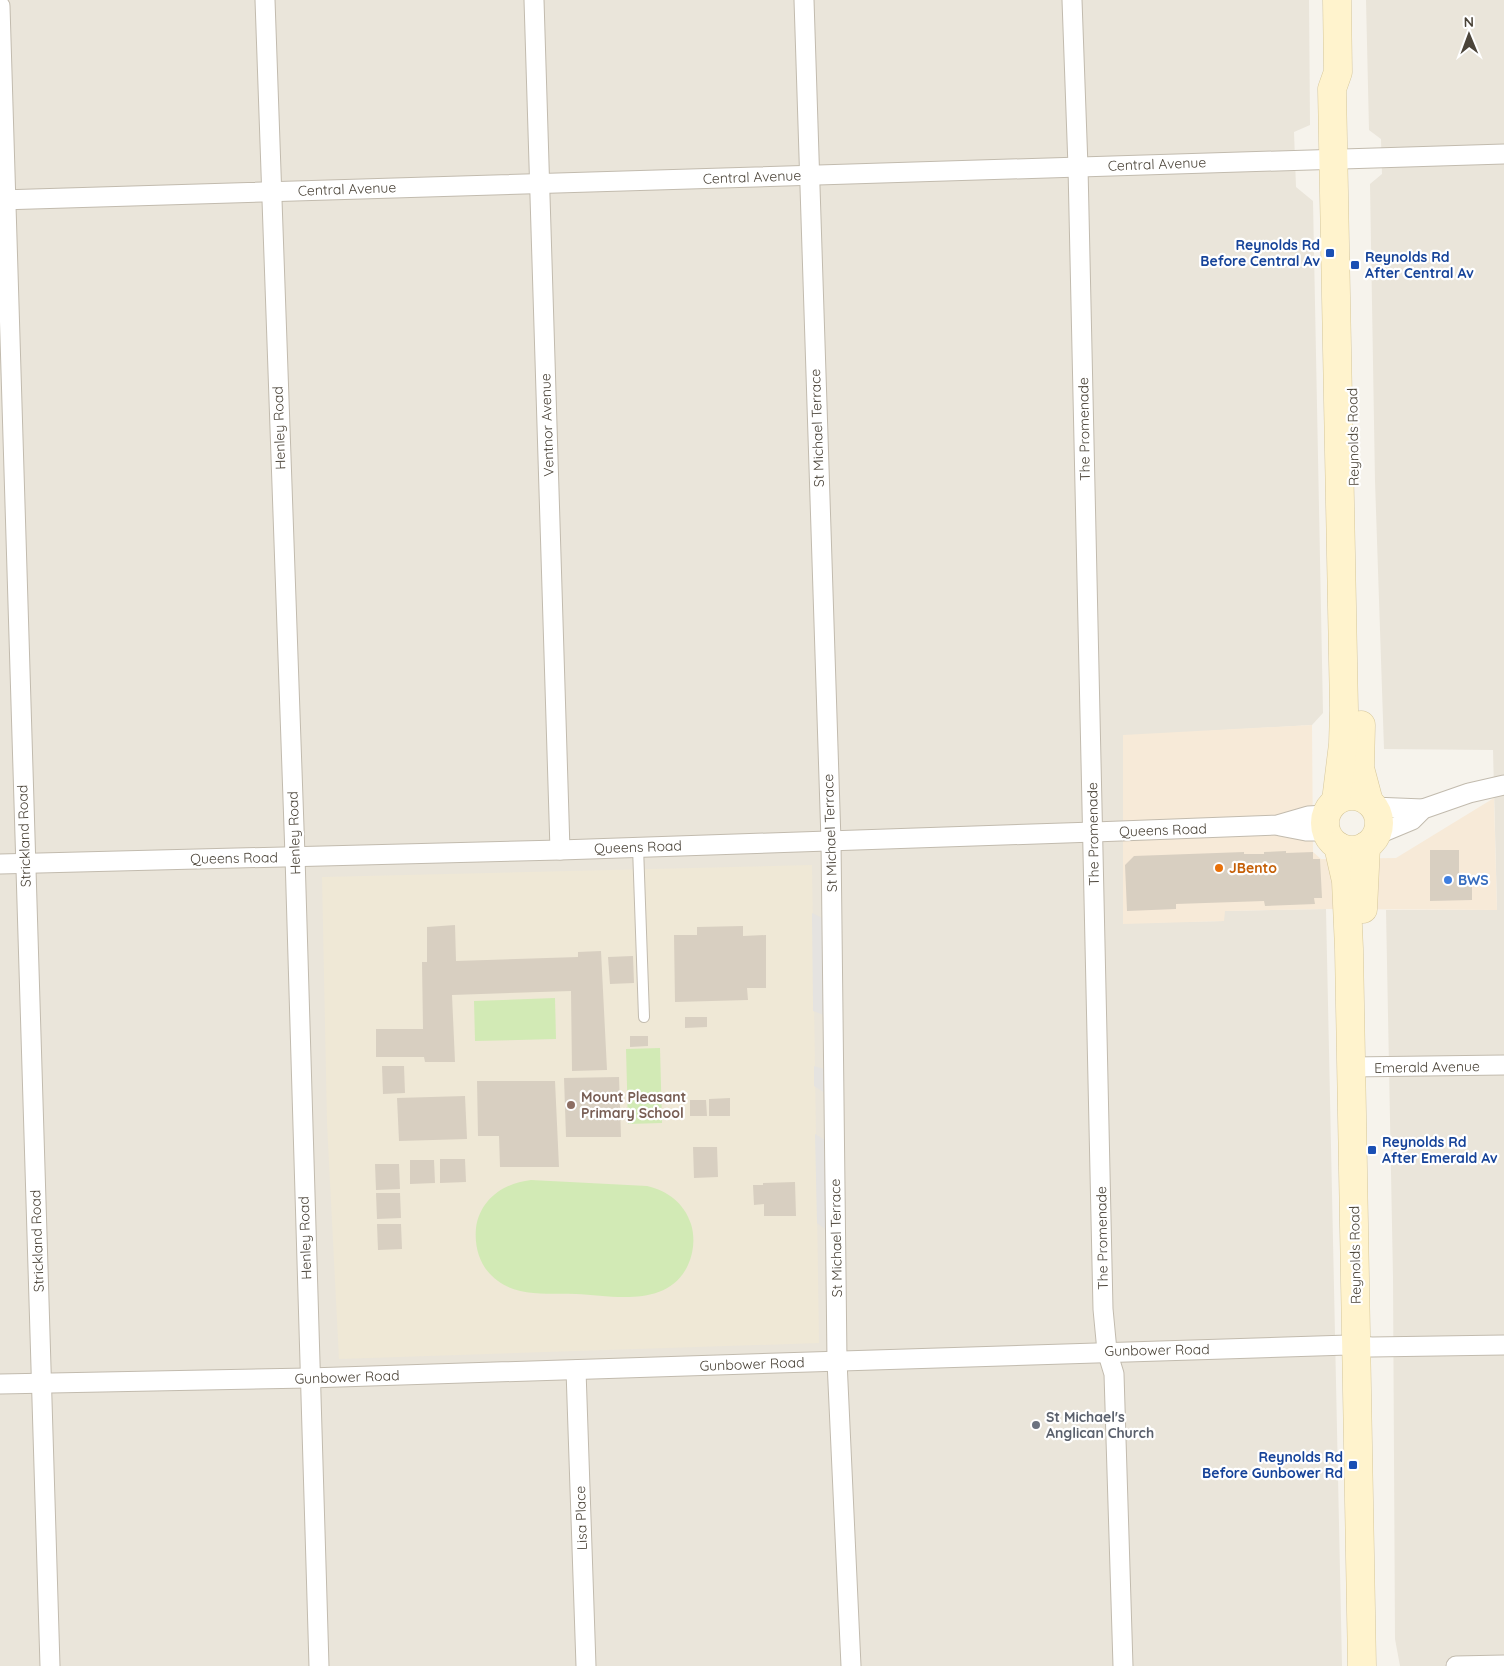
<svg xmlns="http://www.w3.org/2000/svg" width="1504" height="1666" font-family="Quicksand,sans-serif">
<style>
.residential{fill:#eae5da}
.commercial{fill:#f7ead8}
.education{fill:#efe8d6}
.green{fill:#d2eab5}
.parking{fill:#e5e3e0}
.building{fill:#d8cfc1}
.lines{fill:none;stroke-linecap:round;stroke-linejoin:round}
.lane-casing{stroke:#c2bbae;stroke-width:12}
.street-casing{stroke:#c2bbae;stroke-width:21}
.secondary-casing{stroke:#d6c79b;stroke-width:29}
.lane{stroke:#fff;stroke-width:10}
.street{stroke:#fff;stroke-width:19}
.secondary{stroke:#fff3cd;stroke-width:28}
.transit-dot{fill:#1a4fb4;stroke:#fff;stroke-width:2}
.food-dot{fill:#e8710a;stroke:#fff;stroke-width:2}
.shop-dot{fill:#3f7fe0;stroke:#fff;stroke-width:2}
.education-dot{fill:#8d6e63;stroke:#fff;stroke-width:2}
.worship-dot{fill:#6b7280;stroke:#fff;stroke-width:2}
.labels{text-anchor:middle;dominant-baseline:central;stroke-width:4.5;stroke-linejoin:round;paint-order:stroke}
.street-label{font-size:14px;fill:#4b4439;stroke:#fff}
.transit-label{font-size:14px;font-weight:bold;fill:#164399;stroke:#fff;text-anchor:end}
.food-label{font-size:14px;font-weight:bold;fill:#c56008;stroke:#fff;text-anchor:start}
.shop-label{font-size:14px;font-weight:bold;fill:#366cbe;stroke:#fff;text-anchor:start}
.education-label{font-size:14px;font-weight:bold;fill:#785e54;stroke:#fff;text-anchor:start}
.worship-label{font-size:14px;font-weight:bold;fill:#5b616d;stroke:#fff;text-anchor:start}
</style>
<rect width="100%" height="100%" fill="#f6f3ec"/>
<g class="residential">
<polygon points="0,0 1309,0 1310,125 1294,132 1296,187 1313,201 1323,713 1312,725 1123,736 1123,923 1224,921 1224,911 1326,909 1342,1666 0,1666"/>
<polygon points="1366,0 1504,0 1504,1666 1400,1666 1395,1639 1393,1277 1386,910 1497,910 1493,750 1384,749 1375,481 1370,184 1382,174 1381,139 1369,130"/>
</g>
<polygon class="commercial" points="1312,725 1313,852 1321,859 1396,858 1494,798 1497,910 1326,909 1225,911 1224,921 1123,924 1123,735"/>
<polygon class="education" points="812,865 819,1343 339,1359 327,1123 322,877"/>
<g class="green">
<polygon points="555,998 556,1039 475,1041 474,1001"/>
<polygon points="660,1048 662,1123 628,1124 626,1049"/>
<path d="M531,1180L647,1186C668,1191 684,1203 691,1224C695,1237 694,1252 688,1265C668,1308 614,1296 576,1294C551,1293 519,1297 498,1281C481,1269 474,1249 476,1228C480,1199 504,1183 531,1180Z"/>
</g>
<g class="parking">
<polygon points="812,913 832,923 832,1018 813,1011"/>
<polygon points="814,1066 834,1072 834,1099 814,1086"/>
<polygon points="815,1134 835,1146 836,1237 817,1223"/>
</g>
<g class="building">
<polygon points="1430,850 1459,850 1459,875 1472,875 1472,900 1430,901"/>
<polygon points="1286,851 1286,853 1313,852 1313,859 1320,859 1322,898 1314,898 1315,904 1265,906 1264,901 1176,904 1176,909 1127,911 1125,865 1134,856 1244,852 1244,854 1264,854 1264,852"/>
<polygon points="455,925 456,961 578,957 578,952 601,951 607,1070 572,1071 571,991 452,995 455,1062 425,1062 424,1057 376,1057 376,1029 423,1029 422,962 427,962 427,927"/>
<polygon points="743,926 743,936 766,935 766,988 747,988 748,1000 675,1002 674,935 697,935 697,927"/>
<polygon points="633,956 634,983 610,984 608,957"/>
<polygon points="685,1017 707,1017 707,1027 685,1028"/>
<polygon points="630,1036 648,1036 648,1046 630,1047"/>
<polygon points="382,1066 404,1066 405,1093 383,1094"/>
<polygon points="619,1077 621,1137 566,1137 564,1078"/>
<polygon points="477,1081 555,1081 559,1167 500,1167 499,1136 478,1136"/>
<polygon points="465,1096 467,1139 399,1141 397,1098"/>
<polygon points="730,1098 730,1116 709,1116 709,1099"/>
<polygon points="690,1100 706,1100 707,1116 690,1116"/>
<polygon points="693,1147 717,1147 718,1177 694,1178"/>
<polygon points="440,1159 465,1159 466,1182 440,1183"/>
<polygon points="410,1160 434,1160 435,1183 410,1184"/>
<polygon points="375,1164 399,1164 400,1189 376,1190"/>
<polygon points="795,1182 796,1216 764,1216 764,1204 754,1205 753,1185 763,1185 763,1183"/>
<polygon points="376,1193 400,1193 401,1218 377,1219"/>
<polygon points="377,1224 401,1224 402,1249 378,1250"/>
</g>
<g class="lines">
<g class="lane-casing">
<polyline id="lane" points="638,847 644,1017"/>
</g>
<g class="street-casing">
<g id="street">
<polyline points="265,0 295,856 319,1666"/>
<polyline points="534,0 560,850"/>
<polyline points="804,0 831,841 837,1361 851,1666"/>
<polyline points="1072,0 1078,167 1103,1309 1107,1351 1114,1374 1123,1666"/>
<polyline points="0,6 50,1666"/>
<polyline points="0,200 1504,154"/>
<polyline points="1373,807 1423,809"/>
<polyline points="1280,826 1306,831 1326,831"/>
<polyline points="1376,835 1412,820 1423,809 1469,793 1504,785"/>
<polyline points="0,864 560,850 1094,832 1277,825 1308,816 1326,815"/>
<polyline points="1350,1067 1504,1065"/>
<polyline points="576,1370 586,1666"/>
<polyline points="0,1384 309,1378 1348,1345 1372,1347 1504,1345"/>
<polyline points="1456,1666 1504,1665"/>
</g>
</g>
<g class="secondary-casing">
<g id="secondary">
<polyline points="1361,725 1360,768 1369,802"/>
<circle cx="1352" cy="823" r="27"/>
<polyline points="1336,801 1343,744 1344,710 1332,89 1338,72 1337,0"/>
<polyline points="1338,846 1346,881 1349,949 1362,1666"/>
<polyline points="1363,909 1366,846"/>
</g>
</g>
<use href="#lane" class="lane"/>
<use href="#street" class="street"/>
<use href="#secondary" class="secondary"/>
</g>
<g class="transit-dot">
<rect x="1325" y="248" width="10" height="10" rx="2.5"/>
<rect x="1350" y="260" width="10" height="10" rx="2.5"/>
<rect x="1367" y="1145" width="10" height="10" rx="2.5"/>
<rect x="1348" y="1460" width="10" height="10" rx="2.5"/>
</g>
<circle class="food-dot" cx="1219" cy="868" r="5"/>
<circle class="shop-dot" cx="1448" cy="880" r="5"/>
<circle class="education-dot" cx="571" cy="1105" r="5"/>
<circle class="worship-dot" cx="1036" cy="1425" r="5"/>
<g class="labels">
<g class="street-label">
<text transform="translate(1157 164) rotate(-2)">Central Avenue</text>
<text transform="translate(752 177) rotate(-2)">Central Avenue</text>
<text transform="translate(347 189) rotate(-2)">Central Avenue</text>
<text transform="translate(547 425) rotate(-92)">Ventnor Avenue</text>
<text transform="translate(279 428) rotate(-92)">Henley Road</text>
<text transform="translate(817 428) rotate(-92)">St Michael Terrace</text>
<text transform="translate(1084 429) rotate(-91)">The Promenade</text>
<text transform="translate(1353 437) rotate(-91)">Reynolds Road</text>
<text transform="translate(1163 830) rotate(-2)">Queens Road</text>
<text transform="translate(294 833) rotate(-92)">Henley Road</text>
<text transform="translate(830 833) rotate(-92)">St Michael Terrace</text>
<text transform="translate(1093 834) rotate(-91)">The Promenade</text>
<text transform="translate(24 836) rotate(-92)">Strickland Road</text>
<text transform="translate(638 847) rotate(-2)">Queens Road</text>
<text transform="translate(234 858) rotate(-1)">Queens Road</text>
<text transform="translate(1427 1067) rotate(-1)">Emerald Avenue</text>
<text transform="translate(305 1238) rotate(-92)">Henley Road</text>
<text transform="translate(836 1238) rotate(-91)">St Michael Terrace</text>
<text transform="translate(1102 1238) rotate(-91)">The Promenade</text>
<text transform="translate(37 1241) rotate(-92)">Strickland Road</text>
<text transform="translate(1355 1255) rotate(-91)">Reynolds Road</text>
<text transform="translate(1157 1350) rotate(-1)">Gunbower Road</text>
<text transform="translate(752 1364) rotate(-2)">Gunbower Road</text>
<text transform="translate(347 1377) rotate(-2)">Gunbower Road</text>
<text transform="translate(581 1518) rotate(-92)">Lisa Place</text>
</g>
<g class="transit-label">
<text x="1320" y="245">Reynolds Rd<tspan x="1320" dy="16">Before Central Av</tspan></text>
<text x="1365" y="257" text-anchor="start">Reynolds Rd<tspan x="1365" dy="16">After Central Av</tspan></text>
<text x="1382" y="1142" text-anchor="start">Reynolds Rd<tspan x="1382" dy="16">After Emerald Av</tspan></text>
<text x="1343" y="1457">Reynolds Rd<tspan x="1343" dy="16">Before Gunbower Rd</tspan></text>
</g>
<g class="food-label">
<text x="1229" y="868">JBento</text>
</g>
<g class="shop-label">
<text x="1458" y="880">BWS</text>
</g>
<g class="education-label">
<text x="581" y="1097">Mount Pleasant<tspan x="581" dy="16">Primary School</tspan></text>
</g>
<g class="worship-label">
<text x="1046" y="1417">St Michael's<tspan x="1046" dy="16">Anglican Church</tspan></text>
</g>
</g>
<g transform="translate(1469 35) rotate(359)" stroke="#ffffff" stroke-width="4" paint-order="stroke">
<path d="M0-4L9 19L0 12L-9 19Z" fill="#4b4439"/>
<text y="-8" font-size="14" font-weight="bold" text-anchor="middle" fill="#4b4439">N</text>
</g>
</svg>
